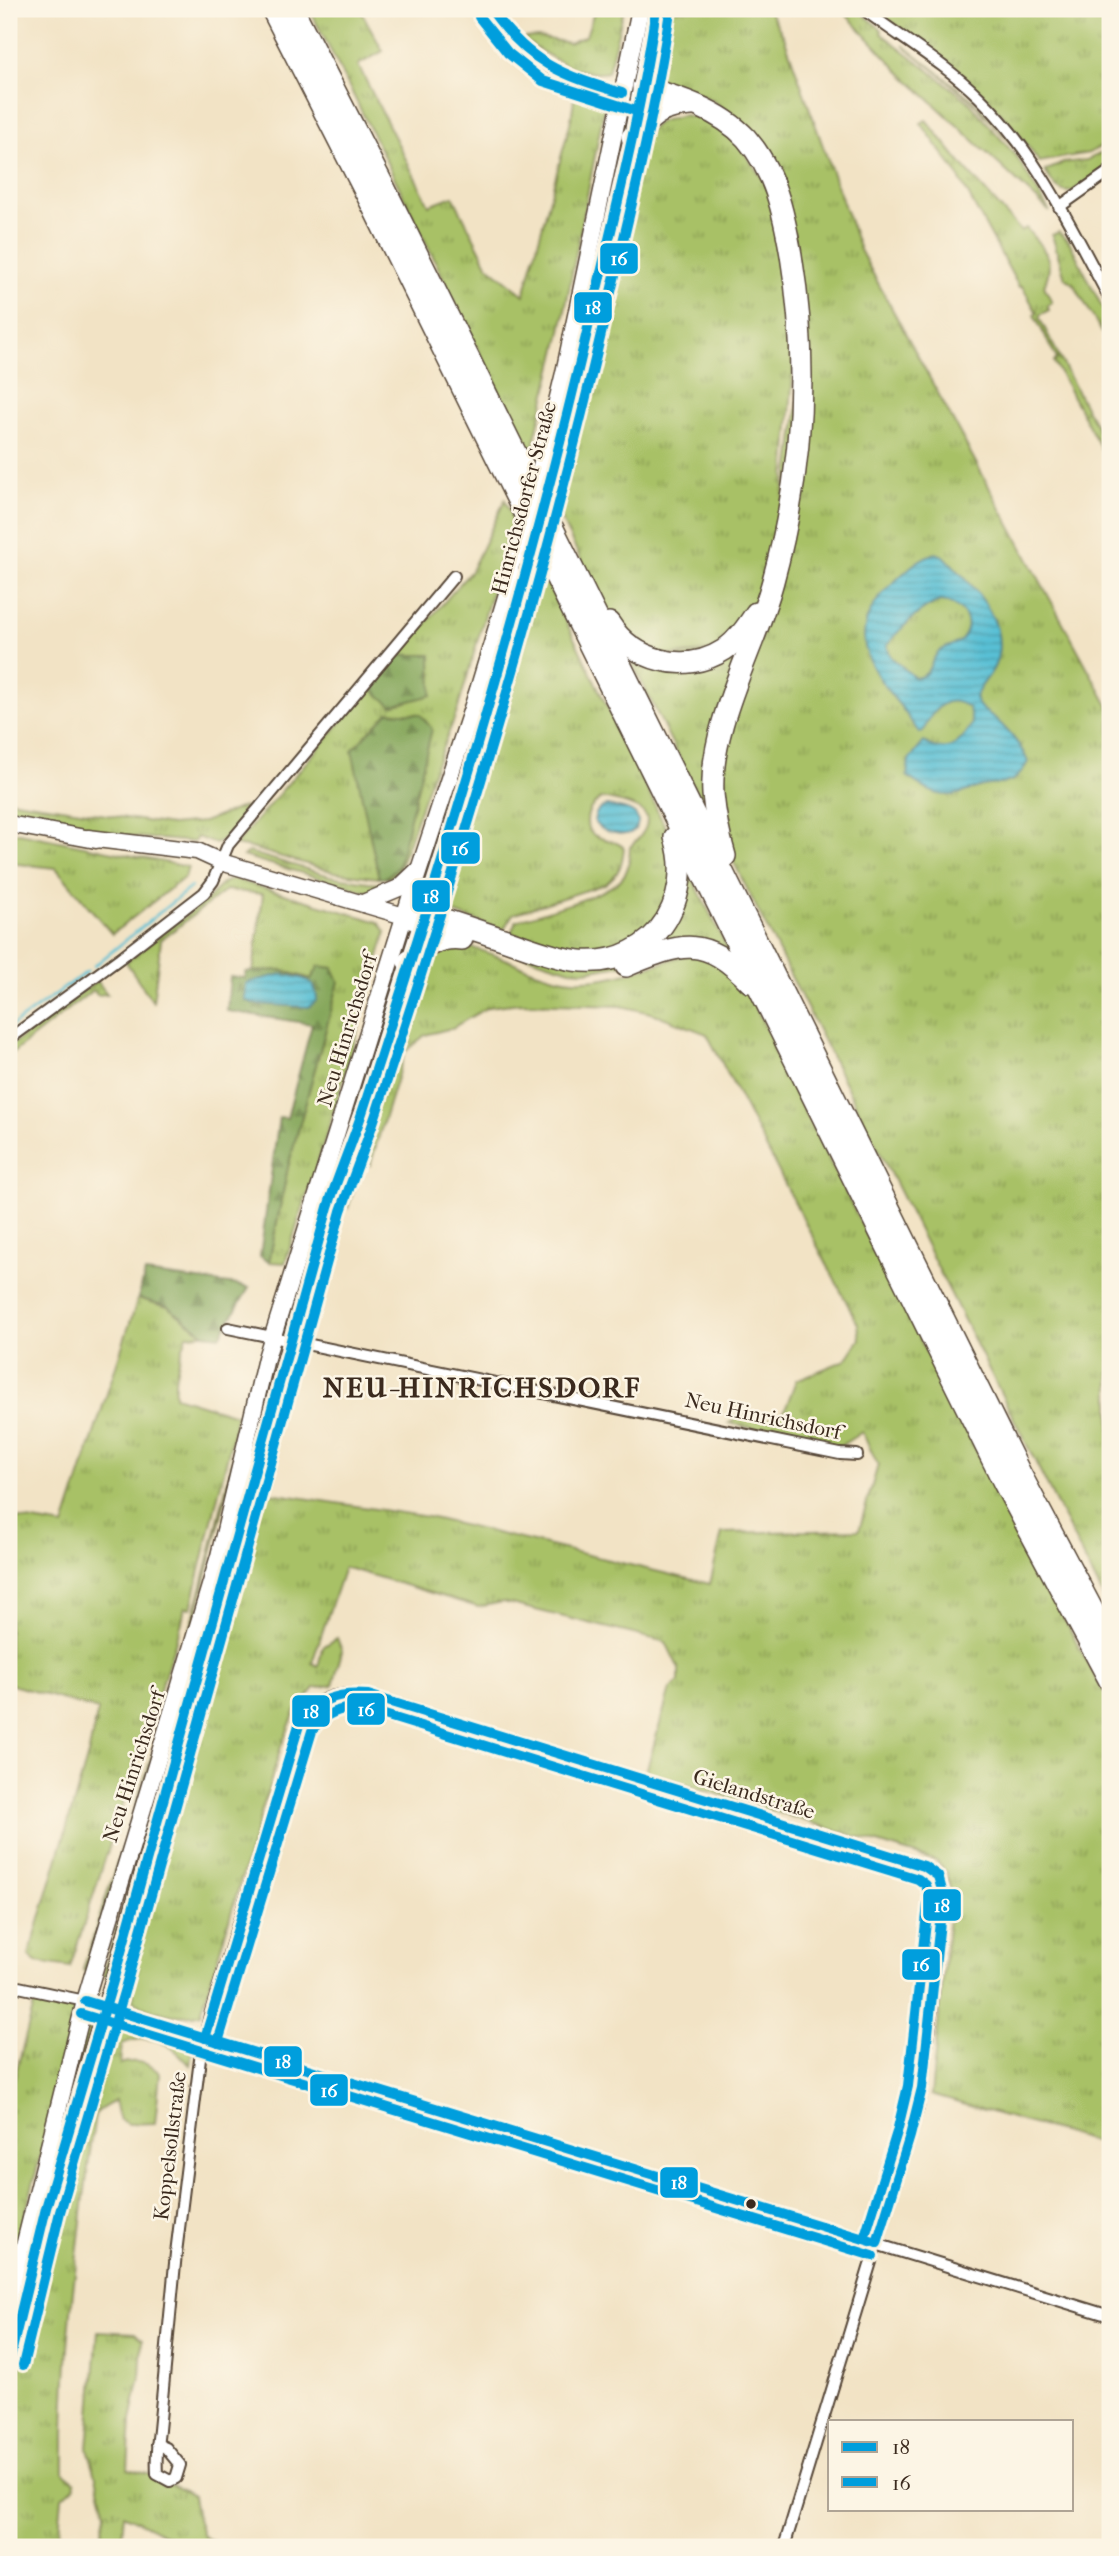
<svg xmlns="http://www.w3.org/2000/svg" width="1119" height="2556" font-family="'IM FELL French Canon',serif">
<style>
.grass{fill:url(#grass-tufts);stroke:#727642;stroke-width:2}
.forest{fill:url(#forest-firs);stroke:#60683c;stroke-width:2}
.water{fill:url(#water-rules);stroke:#4a757a;stroke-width:2;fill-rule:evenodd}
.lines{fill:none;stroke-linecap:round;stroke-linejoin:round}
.stream{stroke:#58c0d5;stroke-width:2.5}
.street-casing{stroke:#564637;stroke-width:14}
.secondary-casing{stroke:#564637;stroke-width:19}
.highway-casing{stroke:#564637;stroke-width:24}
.street{stroke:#fff;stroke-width:10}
.secondary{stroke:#fff;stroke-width:16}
.highway{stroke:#fff;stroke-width:21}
.secondary-bridge-casing{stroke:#564637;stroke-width:19;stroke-linecap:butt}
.secondary-bridge{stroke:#fff;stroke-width:16}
.bus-1-casing{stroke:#fcf5e5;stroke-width:16}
.bus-2-casing{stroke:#fcf5e5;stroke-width:16}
.bus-1{stroke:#009edd;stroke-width:10}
.bus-2{stroke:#009edd;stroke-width:10}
.bus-dot{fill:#3b2a1e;stroke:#fcf5e5;stroke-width:2.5}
.labels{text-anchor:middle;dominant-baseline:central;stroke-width:5;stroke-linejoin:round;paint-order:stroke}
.street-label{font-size:21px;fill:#3b2a1e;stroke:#fcf5e5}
.district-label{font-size:28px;font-weight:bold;letter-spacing:2px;fill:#3b2a1e;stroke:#fcf5e5}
.line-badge{stroke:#fcf5e5;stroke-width:2.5}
.badge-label{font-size:19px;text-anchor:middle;font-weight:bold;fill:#fff}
</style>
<defs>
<pattern id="grass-tufts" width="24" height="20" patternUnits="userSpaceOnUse" patternTransform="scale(1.75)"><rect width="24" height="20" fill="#a8c166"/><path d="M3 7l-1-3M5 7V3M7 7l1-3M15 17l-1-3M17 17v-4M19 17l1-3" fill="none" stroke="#8a9d53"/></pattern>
<pattern id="forest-firs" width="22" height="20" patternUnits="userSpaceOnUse" patternTransform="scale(1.75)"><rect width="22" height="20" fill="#86a75b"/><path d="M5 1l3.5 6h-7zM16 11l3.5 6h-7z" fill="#6f884b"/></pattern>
<pattern id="water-rules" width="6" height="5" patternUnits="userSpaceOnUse" patternTransform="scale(1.75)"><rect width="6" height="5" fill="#58c0d5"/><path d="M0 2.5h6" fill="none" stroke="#4a9cac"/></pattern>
</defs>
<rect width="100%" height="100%" fill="#fcf5e5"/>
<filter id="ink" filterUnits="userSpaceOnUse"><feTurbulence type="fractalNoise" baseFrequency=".0143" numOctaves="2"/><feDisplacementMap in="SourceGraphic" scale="14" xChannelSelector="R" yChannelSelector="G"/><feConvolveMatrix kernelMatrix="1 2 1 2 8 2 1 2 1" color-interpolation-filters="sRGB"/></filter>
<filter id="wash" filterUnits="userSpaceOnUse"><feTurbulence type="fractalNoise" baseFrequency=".00686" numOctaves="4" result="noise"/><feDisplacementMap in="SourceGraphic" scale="28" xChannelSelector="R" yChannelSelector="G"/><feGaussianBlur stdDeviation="1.57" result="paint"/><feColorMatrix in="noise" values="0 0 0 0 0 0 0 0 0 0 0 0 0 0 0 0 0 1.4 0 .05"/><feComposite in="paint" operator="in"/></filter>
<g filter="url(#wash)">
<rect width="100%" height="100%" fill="#f2e3c5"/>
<g class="grass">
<path d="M309,9H360L383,51L358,65L429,205L453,196L488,266L524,295L571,120L575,92C587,96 598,97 604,109L560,336L531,455C455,307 387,156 309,9Z"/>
<path d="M595,9H624L608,72C582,78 544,54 522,38L538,37L569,43L586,36Z"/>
<polygon points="663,9 768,9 784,37 860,250 1110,709 1110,1610 730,855 721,821 721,750 772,606 808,325 747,126 712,100 661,82 654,74"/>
<polygon points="841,9 857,9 882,30 881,33 968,101 1016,156 1050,212 900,72"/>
<path d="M874,9H1110V142L1089,153L1039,162C993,93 940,56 874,9Z"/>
<polygon points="903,45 972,99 1022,155 971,100"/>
<polygon points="682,115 704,118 733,136 772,193 795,348 782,516 753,610 714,651 659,656 610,619 554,505 643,137 659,122"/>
<path d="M926,120L964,167L1021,231L1026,228C1044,249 1056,258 1044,286L1052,302L1047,306L1049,310L1041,314L1039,317L1084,405L1110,448V465L1054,362L1057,359L1034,315L1037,313L1022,286L1019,287L956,172L921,123Z"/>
<path d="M1110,149V165L1073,191C1058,195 1052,182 1045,171L1063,163L1087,160Z"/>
<polygon points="1059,232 1070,243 1110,323 1110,346 1073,283 1065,278 1052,235"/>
<polygon points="505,500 513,518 457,712 431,777 399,870 390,878 385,878 398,867 353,750 379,878 334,872 251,848 235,845 471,571"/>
<path d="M542,572L674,845L673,895L633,946L576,955L511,933L516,921C541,912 607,896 622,878C630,869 629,859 630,847C668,812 635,804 601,798C593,805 587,810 587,821C586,843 614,836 624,848C622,865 620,873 605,884L513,914L503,930L445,910L439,904L437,893L525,599L530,600L537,576Z"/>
<polygon points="737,647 744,654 714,827 626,651 646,662"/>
<polygon points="9,800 171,825 203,822 243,807 249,813 232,833 216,844 197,837 194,842 90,833 9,817"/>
<polygon points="9,831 188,867 185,877 112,934 56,868 9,863"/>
<polygon points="248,852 330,876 388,885 375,892 364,891 243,856"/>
<polygon points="690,873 731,956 717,949 585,971 570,970 433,926 472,935 628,958"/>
<polygon points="233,879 379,922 386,932 334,1111 285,1263 269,1262 288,1167 339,981 311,979 280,970 253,972 263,894 226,890 161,940 153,1002 126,962 209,898 222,883"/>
<polygon points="404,941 289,1324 286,1323"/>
<path d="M458,945C492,950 522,969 555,977C599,989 653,964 696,952L743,983L776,1047L772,1048L969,1436L1083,1655L1110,1703V2146L931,2095L951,1897L947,1873L936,1861L646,1772L670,1689L679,1682V1669L666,1642L503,1602L478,1607L344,1567L312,1663L318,1666L323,1647L337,1638L342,1651L333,1685L315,1688L295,1712L281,1747L201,2013C180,2020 150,2012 132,2000L134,1995L128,1981L122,1979L124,1964L258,1491L428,1517L710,1584L722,1533L859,1530L878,1465L862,1432L839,1447L729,1423L745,1414L759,1419H776L785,1410L796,1380L846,1360L860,1339L858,1324L707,1034L655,1014L621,1006L520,1003L488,1007L452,1028L425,1035L405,1052L370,1165L362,1163L348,1208L337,1199L382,1092L417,970L432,954Z"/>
<polygon points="97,981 107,994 97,995 93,990 9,1056 9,1047"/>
<path d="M138,1298L168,1307L204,1334L187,1335C180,1356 173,1375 175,1396L236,1415L235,1425L191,1608L185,1607L182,1622L70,1967L36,1962L29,1956L88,1755L98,1710L9,1684V1517L64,1526Z"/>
<polygon points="271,1363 273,1365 262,1405 260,1427 109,1976 103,1975 225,1555"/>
<path d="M241,1407H244L243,1428L195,1622L85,1972L83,1970C109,1883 139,1798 166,1711C196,1617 219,1519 241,1423Z"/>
<path d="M36,1997C51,1999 71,1999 76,2016L9,2278V2099Z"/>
<polygon points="90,2021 93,2024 55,2151 85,2022"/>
<path d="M127,2026C149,2030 179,2034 192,2053L190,2065C170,2042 151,2032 122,2044L120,2064C134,2059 150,2062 160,2074L155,2123L128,2124L119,2119L115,2100C109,2106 99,2108 95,2115C79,2234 62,2353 64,2473L74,2481L75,2486L62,2498L59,2532L81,2545L100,2543L106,2513L88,2448L98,2331L135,2333L142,2340L140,2377L131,2420L128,2469L151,2475L162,2486L173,2485L193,2496L197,2519L203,2536L223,2547H190L124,2514L121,2547H9V2412L24,2353L36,2274L67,2158L106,2038L114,2029Z"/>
</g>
<g class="forest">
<polygon points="399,655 431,655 432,695 392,706 370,688"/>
<polygon points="388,712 420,714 432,729 398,867 385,878 379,878 352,750"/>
<polygon points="319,966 333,968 339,981 288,1167 269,1262 260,1256 279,1117 287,1118 312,1024 227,1011 230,977 245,978 246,972 280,970 311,979"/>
<polygon points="145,1273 237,1285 249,1288 220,1336 204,1334 168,1307 138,1298"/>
</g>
<g class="water">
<path d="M936,553L944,556C970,584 1012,621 995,665C990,677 980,685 975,698C979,711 989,712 998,721C1010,733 1022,746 1028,762C1014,786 1007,782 983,786C972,788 962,795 951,795C933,796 921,786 907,776L909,760L924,742C946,757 961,744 972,724L969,708C946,691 931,711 923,732L920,733C911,723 906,712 897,702C862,660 847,626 892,584C906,571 918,558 936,553ZM940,601C958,602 977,620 962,639C957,646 946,645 939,652C928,662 932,676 915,678L891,657L887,646C897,631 923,606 940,601Z"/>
<path d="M606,806C614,807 626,808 633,813C644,821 635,835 623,834C617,834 607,832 602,829C588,822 596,809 606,806Z"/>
<path d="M282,974C301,979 316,976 317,1000L309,1007L255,1004L245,1000L246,983Z"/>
</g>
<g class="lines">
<g class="stream">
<polyline points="94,966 191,887"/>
<polyline points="10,1027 88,971"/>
<polyline points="54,2546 56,2547"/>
</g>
</g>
</g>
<g filter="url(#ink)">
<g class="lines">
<g class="street-casing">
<g id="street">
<path d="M491,9C526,65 562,75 622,93"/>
<path d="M863,9C901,38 944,63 979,97C1037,153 1072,229 1110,299"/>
<polyline points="1059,207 1110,171"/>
<polyline points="9,1039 120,958 204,893 213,881 228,845 454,576"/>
<polyline points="228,1328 840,1454 857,1455"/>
<polyline points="9,1985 85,2001 1110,2316"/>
<path d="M157,2444L166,2448L180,2465L176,2478L170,2481L157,2474C156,2459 157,2445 159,2430L176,2253L200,2059L210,2015L299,1725C315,1697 337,1691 368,1695L924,1866C937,1874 941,1880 943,1894L930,2026L918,2108L784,2547"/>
</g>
</g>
<g class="secondary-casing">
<g id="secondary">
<polyline points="544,454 564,373 640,9"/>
<polyline points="554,473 632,137 656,9"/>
<polyline points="9,824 96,840"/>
<polyline points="88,838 197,851 221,862 404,916 412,921"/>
<polyline points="363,903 399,888 418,870"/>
<polyline points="9,2307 85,2001 219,1556 266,1358 416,879 478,690 518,557"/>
<polyline points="9,2362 46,2208 113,1981 328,1207 364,1106 465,785 527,573"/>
</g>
</g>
<g class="highway-casing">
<g id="highway">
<polyline points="272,9 370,201 1004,1483 1110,1681"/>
<polyline points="293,9 385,189 1020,1473 1110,1643"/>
<path d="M643,87C678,97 720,110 746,138C775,171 784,214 791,255C809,364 802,475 773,581C755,648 709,725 713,794C715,815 719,836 725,856"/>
<path d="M632,137C652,116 661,106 692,105"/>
<path d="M609,623C633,661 685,675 724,650C738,640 747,627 756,613"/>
<path d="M424,913C451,922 479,931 506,940C548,954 588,973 630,952C645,945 658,933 666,920C682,893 684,866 675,837"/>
<path d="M408,962C425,947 438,936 462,939"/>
<path d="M626,966C683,942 704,935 750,982"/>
</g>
</g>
<use href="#street" class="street"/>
<use href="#secondary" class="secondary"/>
<use href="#highway" class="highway"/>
<g class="secondary-bridge-casing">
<g id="secondary-bridge">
<polyline points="518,557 544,454"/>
<polyline points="527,573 554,473"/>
</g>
</g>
<use href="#secondary-bridge" class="secondary-bridge"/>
<g class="bus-1-casing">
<g id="bus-1">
<path d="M491,9C529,63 561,75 622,93"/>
<polyline points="85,2001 877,2243"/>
<path d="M205,2038L299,1725C316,1699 338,1692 368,1695L924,1866L938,1876L943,1894L922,2088L910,2136L877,2243"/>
<path d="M9,2362L46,2208L113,1981L328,1207C339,1173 353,1141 364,1107C449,846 529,582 591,315C615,213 641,112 656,9"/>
</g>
</g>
<g class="bus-2-casing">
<g id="bus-2">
<polyline points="479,17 508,53 543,81 636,111"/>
<polyline points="81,2014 873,2256"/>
<path d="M218,2042L312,1731C325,1711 342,1707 365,1709L918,1879L926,1885L929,1895L908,2086L897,2132L864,2239"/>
<path d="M23,2365L60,2212L126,1985L341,1211C353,1177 366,1145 377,1111C463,849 543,585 605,317C629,216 655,114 670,11"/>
</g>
</g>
<use href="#bus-1" class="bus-1"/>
<use href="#bus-2" class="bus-2"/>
</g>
</g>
<circle class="bus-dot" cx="751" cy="2204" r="6"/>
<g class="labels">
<g class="street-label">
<text transform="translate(524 498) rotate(-75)">Hinrichsdorfer Straße</text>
<text transform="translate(347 1030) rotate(-73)">Neu Hinrichsdorf</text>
<text transform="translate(763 1416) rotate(12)">Neu Hinrichsdorf</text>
<text transform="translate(134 1766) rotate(-72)">Neu Hinrichsdorf</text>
<text transform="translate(754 1794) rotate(17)">Gielandstraße</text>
<text transform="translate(170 2146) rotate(-83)">Koppelsollstraße</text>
</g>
<g class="district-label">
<text x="482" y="1387">NEU-HINRICHSDORF</text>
</g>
</g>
<g class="line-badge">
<rect x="599" y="242" width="40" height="33" rx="7" fill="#009edd"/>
<rect x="573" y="291" width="40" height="33" rx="7" fill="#009edd"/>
<rect x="440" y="831" width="41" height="34" rx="7" fill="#009edd"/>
<rect x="411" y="879" width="40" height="34" rx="7" fill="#009edd"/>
<rect x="346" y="1692" width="40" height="34" rx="7" fill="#009edd"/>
<rect x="291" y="1694" width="40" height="34" rx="7" fill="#009edd"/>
<rect x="922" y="1888" width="40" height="34" rx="7" fill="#009edd"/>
<rect x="901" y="1948" width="40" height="33" rx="7" fill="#009edd"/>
<rect x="263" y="2045" width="40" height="33" rx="7" fill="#009edd"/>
<rect x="309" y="2073" width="40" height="34" rx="7" fill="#009edd"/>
<rect x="659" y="2166" width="40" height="33" rx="7" fill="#009edd"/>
</g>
<g class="badge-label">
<text x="619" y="265">16</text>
<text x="593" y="314">18</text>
<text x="460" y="855">16</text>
<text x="431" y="903">18</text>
<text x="366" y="1716">16</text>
<text x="311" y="1718">18</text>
<text x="942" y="1912">18</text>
<text x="921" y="1971">16</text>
<text x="283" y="2068">18</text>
<text x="329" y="2097">16</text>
<text x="679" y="2189">18</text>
</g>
<rect width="1119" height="2556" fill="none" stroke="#fcf5e5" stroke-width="35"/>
<rect x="828" y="2420" width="245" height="91" fill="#fcf5e5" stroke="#afa495" stroke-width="2"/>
<rect x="842" y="2442" width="35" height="10" fill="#009edd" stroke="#afa495" stroke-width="2"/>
<text x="892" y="2454" font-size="21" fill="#3b2a1e">18</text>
<rect x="842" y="2477" width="35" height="10" fill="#009edd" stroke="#afa495" stroke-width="2"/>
<text x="892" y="2490" font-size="21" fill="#3b2a1e">16</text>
</svg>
